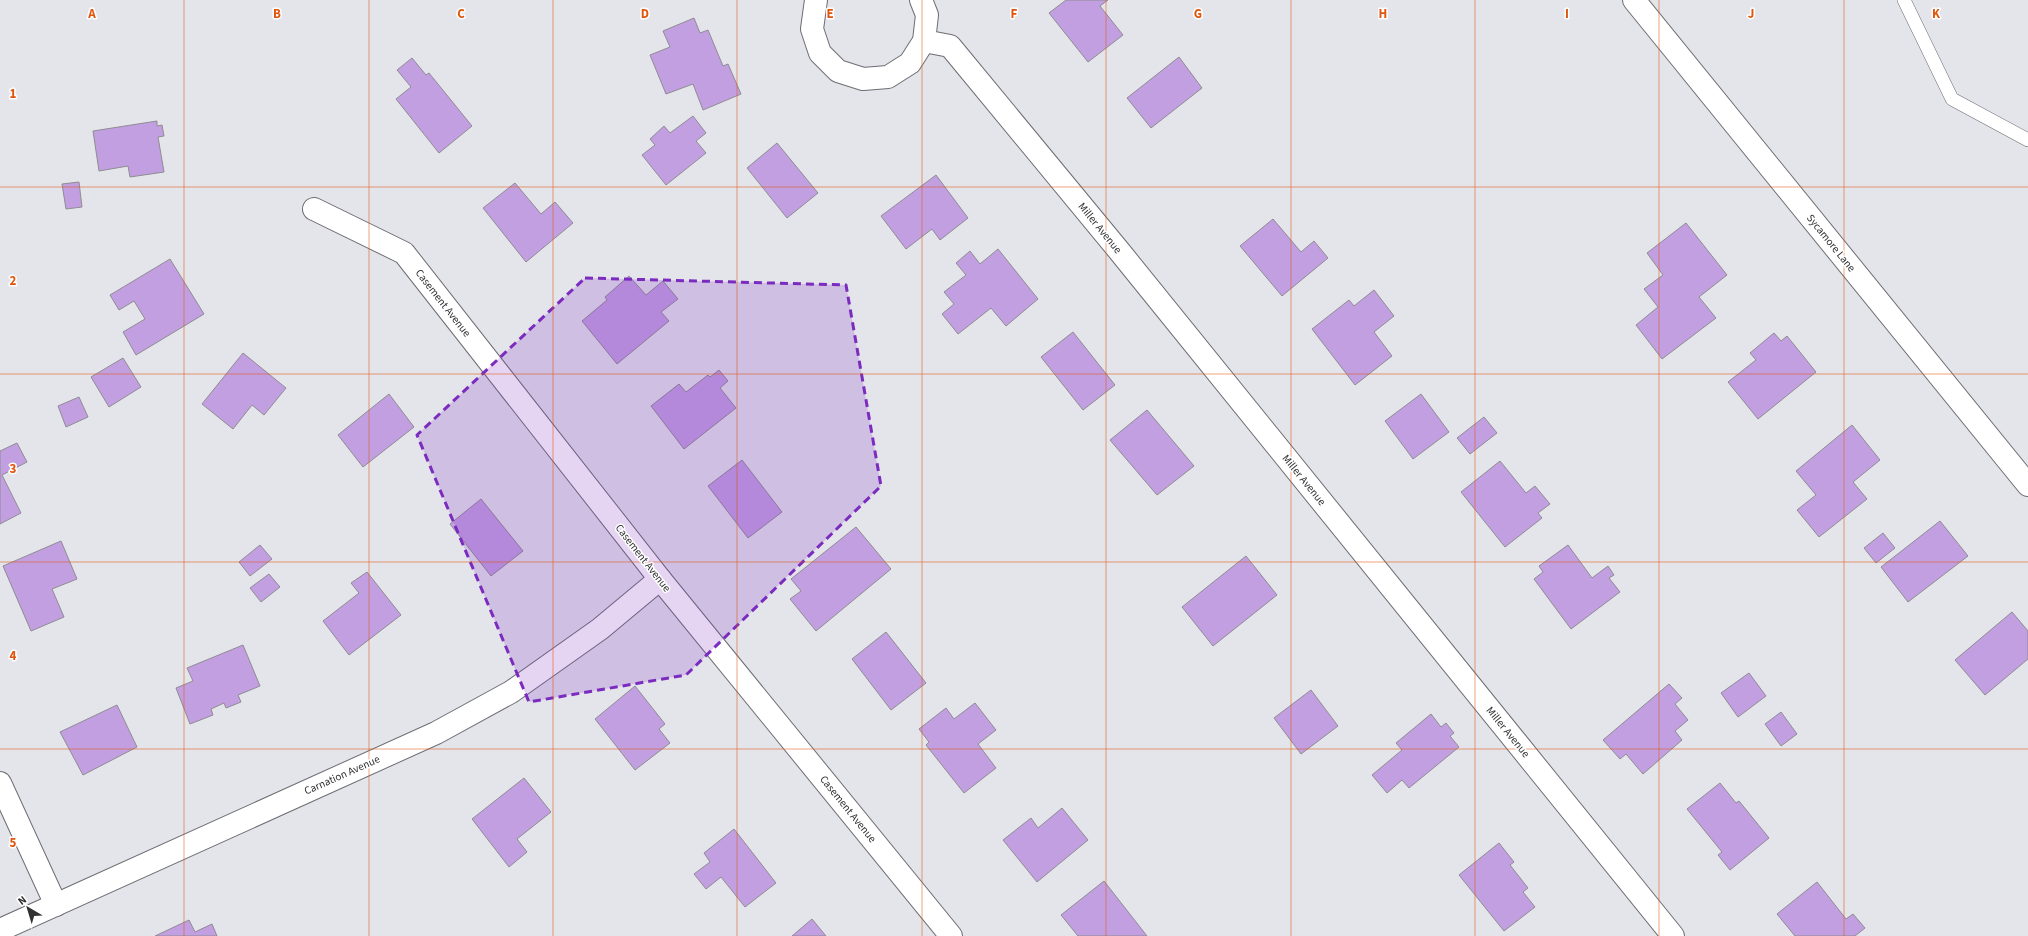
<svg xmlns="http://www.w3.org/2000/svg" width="2028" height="936" font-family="'Source Sans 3',sans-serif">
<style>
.building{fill:#c29fe1;stroke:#8f8c92}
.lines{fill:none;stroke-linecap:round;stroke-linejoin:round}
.service-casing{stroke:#6d6d73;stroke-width:14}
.minor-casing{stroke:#6d6d73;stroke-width:24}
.service{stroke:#fff;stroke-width:13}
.minor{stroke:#fff;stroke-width:22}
.marked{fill:#7b2cbf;fill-opacity:0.2;stroke:#7b2cbf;stroke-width:3;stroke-dasharray:8 5;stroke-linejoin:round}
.grid{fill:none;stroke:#df570e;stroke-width:1;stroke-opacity:0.55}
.labels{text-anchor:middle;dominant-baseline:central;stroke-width:3;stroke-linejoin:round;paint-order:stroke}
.street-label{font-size:11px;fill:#313134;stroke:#fff}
.grid-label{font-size:13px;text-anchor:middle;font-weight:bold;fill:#df570e;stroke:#fff;stroke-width:3;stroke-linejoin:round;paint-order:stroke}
</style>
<rect width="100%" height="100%" fill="#e4e4eb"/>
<g class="building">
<polygon points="1066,0 1108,0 1100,6 1123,35 1088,62 1049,13"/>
<polygon points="694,18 700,33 708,30 723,66 728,64 741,94 703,110 693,84 666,94 650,55 670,47 663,31"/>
<polygon points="1179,57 1202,88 1151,128 1127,98"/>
<polygon points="412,58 426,75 429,73 472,126 439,153 396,99 411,87 397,70"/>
<polygon points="693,116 706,133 696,141 706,153 666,185 642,155 655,145 650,139 664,126 670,133"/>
<polygon points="157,121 157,126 162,125 164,136 158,137 164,172 130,177 128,166 99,171 93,131"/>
<polygon points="777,143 818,193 787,218 747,168"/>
<polygon points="936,175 968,218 940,240 932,229 906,249 881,216"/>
<polygon points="79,182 82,207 66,209 62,184"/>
<polygon points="515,183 541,214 555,202 573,223 526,262 483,208"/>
<polygon points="1273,219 1301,252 1314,241 1328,258 1282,296 1240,246"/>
<polygon points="1686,223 1727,275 1699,297 1716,318 1662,359 1636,325 1658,307 1644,289 1663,275 1647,253"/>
<polygon points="998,249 1038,299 1006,326 991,308 958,334 942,314 954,304 944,292 966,275 956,263 970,251 980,264"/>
<polygon points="170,259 204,314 136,355 123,332 145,319 134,301 119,310 110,295"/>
<polygon points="629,276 646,295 663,281 678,299 661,312 669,321 617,364 582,321 607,300 605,297"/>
<polygon points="1374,290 1394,316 1374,332 1392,356 1355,385 1312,329 1349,300 1354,306"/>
<polygon points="1073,332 1115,385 1083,410 1041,357"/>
<polygon points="1774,333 1781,341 1787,336 1816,372 1758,419 1728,382 1756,360 1750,353"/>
<polygon points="243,353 286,388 264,415 252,405 233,429 202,404"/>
<polygon points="123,358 141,387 109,407 91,377"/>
<polygon points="719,370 728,381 720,388 736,408 684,449 651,406 679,384 686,392 708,375 710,377"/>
<polygon points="389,394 414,427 363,467 338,435"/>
<polygon points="1421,394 1449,432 1413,459 1385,421"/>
<polygon points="79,397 88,417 66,427 58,406"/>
<polygon points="1147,410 1194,466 1157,495 1110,440"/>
<polygon points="1484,417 1497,433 1470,454 1457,438"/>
<polygon points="1852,425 1880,460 1853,482 1867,499 1819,537 1797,510 1816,495 1796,471"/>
<polygon points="17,443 27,462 2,475 21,513 0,524 0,451"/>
<polygon points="742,460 782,512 748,538 708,486"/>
<polygon points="1500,461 1526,493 1535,486 1550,504 1538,513 1542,518 1505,547 1461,492"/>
<polygon points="481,499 523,551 491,576 450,524"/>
<polygon points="1940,521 1968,556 1908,602 1881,567"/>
<polygon points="856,527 891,569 816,631 790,599 801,591 791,579"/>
<polygon points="1883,533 1895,548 1876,563 1864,548"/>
<polygon points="61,541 77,579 52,589 64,617 31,631 3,566"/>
<polygon points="260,545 272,559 250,576 239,562"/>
<polygon points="1568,545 1592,578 1608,566 1614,575 1609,578 1620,592 1571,629 1534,579 1543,572 1539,566"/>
<polygon points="1246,556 1277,595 1213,646 1182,607"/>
<polygon points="367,572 401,615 349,655 323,621 359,593 351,583"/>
<polygon points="269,574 280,587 261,602 250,588"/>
<polygon points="2012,612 2028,631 2028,659 1985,695 1955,660"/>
<polygon points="886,632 926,683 891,710 852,659"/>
<polygon points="243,645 260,686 238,695 241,702 226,708 224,703 211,709 213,715 190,724 176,688 193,681 187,668"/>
<polygon points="1749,673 1766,696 1738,717 1721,693"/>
<polygon points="1669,684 1682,698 1675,704 1688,720 1675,731 1682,740 1643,774 1626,754 1620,759 1603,740"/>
<polygon points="635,686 665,724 659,729 670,743 635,770 595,719"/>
<polygon points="1311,690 1338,726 1301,754 1274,718"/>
<polygon points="975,703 996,730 978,744 996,768 964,793 926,745 929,742 919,729 946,708 954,719"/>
<polygon points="117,705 137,747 83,775 60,732"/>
<polygon points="1781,712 1797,734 1781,746 1765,724"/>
<polygon points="1431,714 1441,727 1446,723 1454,733 1450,736 1459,747 1409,788 1402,780 1387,793 1372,775 1402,750 1396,743"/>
<polygon points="524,778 551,812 517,839 527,852 509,867 472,819"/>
<polygon points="1720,783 1736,803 1739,801 1769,838 1730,870 1718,855 1722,852 1687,809"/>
<polygon points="1062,808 1088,840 1037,882 1003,840 1031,818 1038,828"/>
<polygon points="734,829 776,883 745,907 721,877 706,889 694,874 710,862 704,853"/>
<polygon points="1499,843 1514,862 1510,865 1528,888 1523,892 1535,907 1504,931 1459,875"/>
<polygon points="1104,881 1147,936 1078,936 1061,915"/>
<polygon points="1817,882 1846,919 1853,914 1865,928 1855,936 1795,936 1777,914"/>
<polygon points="812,919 826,936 792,936"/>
<polygon points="189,920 195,932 212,924 217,936 155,936"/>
</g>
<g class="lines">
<g class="service-casing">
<polyline id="service" points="1904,0 1952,99 2028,140"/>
</g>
<g class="minor-casing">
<g id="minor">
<polyline points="816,0 812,29 820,53 838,71 863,79 888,77 910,63 924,41 927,15 921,0"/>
<polyline points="1634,0 2028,485"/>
<polyline points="924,41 950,46 1120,252 1673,936"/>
<polyline points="314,209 404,253 660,579 951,936"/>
<polyline points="0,783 56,905"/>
<polyline points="0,930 436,733 511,692 600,629 660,579"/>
</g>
</g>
<use href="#service" class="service"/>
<use href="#minor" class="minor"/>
</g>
<path class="marked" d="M585,278L846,285L881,486L686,675L529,702L417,435Z"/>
<path class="grid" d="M184,0V936M369,0V936M553,0V936M737,0V936M922,0V936M1106,0V936M1291,0V936M1475,0V936M1659,0V936M1844,0V936M0,187H2028M0,374H2028M0,562H2028M0,749H2028"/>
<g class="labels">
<g class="street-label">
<text transform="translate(1100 228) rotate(51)">Miller Avenue</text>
<text transform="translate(1831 243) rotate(51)">Sycamore Lane</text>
<text transform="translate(443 303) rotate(52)">Casement Avenue</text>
<text transform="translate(1304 480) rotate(51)">Miller Avenue</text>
<text transform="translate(643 558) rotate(52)">Casement Avenue</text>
<text transform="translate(1508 732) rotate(51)">Miller Avenue</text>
<text transform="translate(342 775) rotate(-24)">Carnation Avenue</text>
<text transform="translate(848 809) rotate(51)">Casement Avenue</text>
</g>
</g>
<g class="grid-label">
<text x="92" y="18">A</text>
<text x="277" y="18">B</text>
<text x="461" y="18">C</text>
<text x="645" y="18">D</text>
<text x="830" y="18">E</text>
<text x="1014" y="18">F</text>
<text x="1198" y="18">G</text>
<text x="1383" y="18">H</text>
<text x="1567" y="18">I</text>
<text x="1751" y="18">J</text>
<text x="1936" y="18">K</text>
<text x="13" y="98">1</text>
<text x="13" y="285">2</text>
<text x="13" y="473">3</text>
<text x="13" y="660">4</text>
<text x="13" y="847">5</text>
</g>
<g transform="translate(28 908) rotate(322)" stroke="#ffffff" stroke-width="3" paint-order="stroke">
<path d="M0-3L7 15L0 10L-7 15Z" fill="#313134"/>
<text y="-6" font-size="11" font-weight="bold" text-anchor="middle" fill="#313134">N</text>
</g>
</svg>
